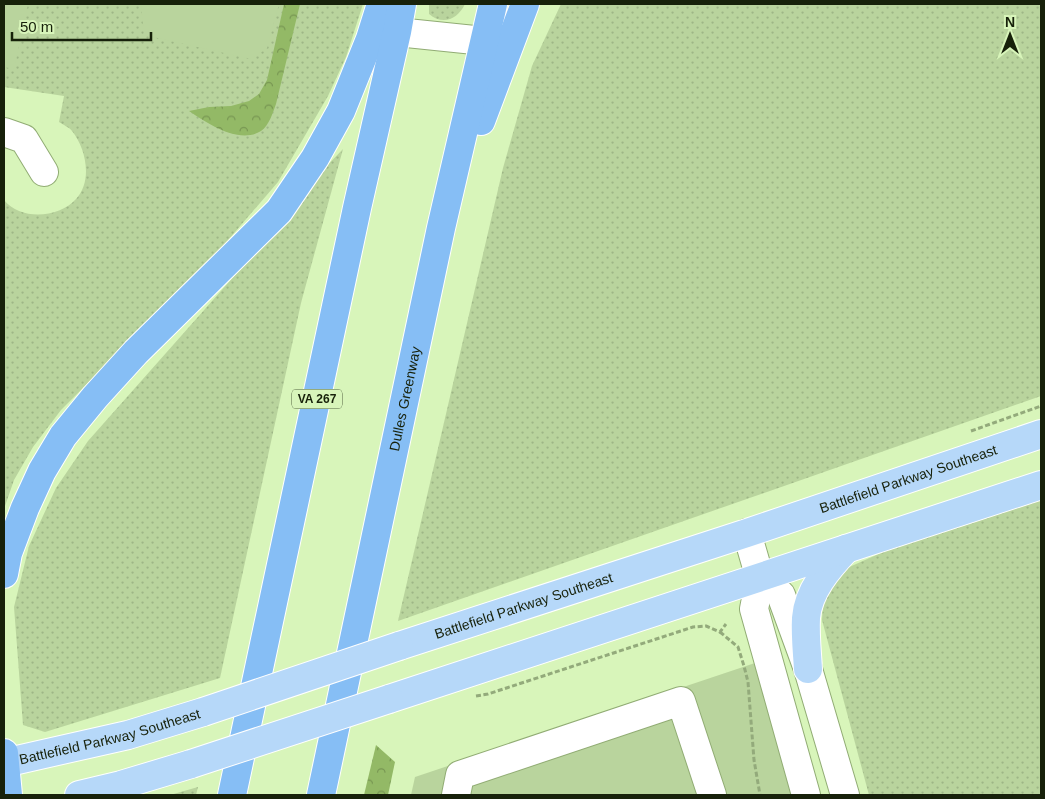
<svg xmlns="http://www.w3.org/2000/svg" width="1045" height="799" font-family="Arial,sans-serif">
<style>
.grass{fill:url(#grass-dots)}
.forest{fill:url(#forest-crowns)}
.garden{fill:#b9d49d}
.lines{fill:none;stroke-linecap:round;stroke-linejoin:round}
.minor-casing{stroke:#91ac74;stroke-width:30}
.major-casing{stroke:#fff;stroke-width:30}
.highway-casing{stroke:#fff;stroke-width:30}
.path{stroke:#93aa7b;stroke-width:3;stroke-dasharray:5 2.5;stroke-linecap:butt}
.minor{stroke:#fff;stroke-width:28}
.major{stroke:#b6d8f9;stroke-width:28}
.highway{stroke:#86bef5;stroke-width:28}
.major-bridge-casing{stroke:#fff;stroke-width:30;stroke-linecap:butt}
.major-bridge{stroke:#b6d8f9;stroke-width:28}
.labels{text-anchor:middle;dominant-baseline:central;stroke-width:4.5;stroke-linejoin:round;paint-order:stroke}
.shield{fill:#d8f5ba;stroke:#51613f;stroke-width:1}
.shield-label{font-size:12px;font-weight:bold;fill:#17210a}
.street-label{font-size:14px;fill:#17210a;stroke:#d8f5ba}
</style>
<defs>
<pattern id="grass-dots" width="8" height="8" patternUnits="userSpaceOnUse" patternTransform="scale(1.25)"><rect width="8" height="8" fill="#b9d49d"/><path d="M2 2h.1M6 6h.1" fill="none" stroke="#9eb686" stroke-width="1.8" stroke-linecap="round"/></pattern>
<pattern id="forest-crowns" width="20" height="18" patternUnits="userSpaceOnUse" patternTransform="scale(1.25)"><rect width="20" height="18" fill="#93b966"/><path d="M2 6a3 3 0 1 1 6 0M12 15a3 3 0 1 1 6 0" fill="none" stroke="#779652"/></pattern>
</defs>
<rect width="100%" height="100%" fill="#d8f5ba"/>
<g class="grass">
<path d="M4,4H363L346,57L328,96L278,182L211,260L61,410L33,447L14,480L4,509V200C21,221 59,218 76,199C93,181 86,148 72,131C69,127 63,125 59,122L64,96L4,87Z"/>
<path d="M429,4H465C458,19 443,26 429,14Z"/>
<polygon points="561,4 1041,4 1041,396 398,621 503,168 532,66"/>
<polygon points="343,149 301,303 220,678 45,732 23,725 14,607 29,546 56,488 88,441 236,274 321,172"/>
<polygon points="1041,498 1041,795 869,795 822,620 823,604 834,583 847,568 908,541"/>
<polygon points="198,787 196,795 170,795"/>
</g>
<g class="forest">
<path d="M284,4H300L276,104C273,112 269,126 261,131C239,145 207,123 189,111L209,107L231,106L249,101L259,94L267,80Z"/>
<polygon points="376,745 395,762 388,795 364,795"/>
</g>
<g class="garden">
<polygon points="4,4 28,4 14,69 4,67"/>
<polygon points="141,4 279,4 267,48 251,59 144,35"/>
<polygon points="755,663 794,795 411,795 415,777"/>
</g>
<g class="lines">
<g class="minor-casing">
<g id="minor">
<polyline points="397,32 484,41"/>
<polyline points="4,132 24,139 44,172"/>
<polyline points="747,533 760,578 754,609 806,795"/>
<polyline points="760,578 781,595 808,669 845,795"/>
<polyline points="456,795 460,775 681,701 712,795"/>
</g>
</g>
<g class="major-casing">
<g id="major">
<path id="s1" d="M399,646L747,533L1041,434"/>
<path d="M808,669C807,652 805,635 806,618C808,591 828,568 846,549"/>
<polyline points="389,699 1041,485"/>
<path id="s2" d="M4,763L128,735L203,712"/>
<polyline points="79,795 121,785 191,764"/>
</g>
</g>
<g class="highway-casing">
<g id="highway">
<polyline points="481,121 525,4"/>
<polyline points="4,574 8,553 25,508 42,471 63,436 95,397 136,352 279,211 315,158 341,111 370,39 381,4"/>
<polyline points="4,753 8,795"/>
<polyline points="232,795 357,208 397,32 402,4"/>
<path id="s3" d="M321,795L441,228L493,4"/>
</g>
</g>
<g class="path">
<polyline points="971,431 1041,406"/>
<polyline points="720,632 738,647 744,666 748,682 754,760 760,795"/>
<polyline points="476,696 488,694 693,627 706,626 720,632 726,624"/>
</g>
<use href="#minor" class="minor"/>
<use href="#major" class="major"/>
<use href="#highway" class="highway"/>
<g class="major-bridge-casing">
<g id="major-bridge">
<polyline points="203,712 399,646"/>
<polyline points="191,764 389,699"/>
</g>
</g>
<use href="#major-bridge" class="major-bridge"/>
</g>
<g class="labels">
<rect class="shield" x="292" y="389.5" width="50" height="19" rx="4"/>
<g class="shield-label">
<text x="317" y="399">VA 267</text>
</g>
<g class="street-label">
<text stroke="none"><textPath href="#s3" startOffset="405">Dulles Greenway</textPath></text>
<text stroke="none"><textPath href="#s1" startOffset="536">Battlefield Parkway Southeast</textPath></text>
<text stroke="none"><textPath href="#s1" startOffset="131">Battlefield Parkway Southeast</textPath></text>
<text stroke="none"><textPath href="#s2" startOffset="109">Battlefield Parkway Southeast</textPath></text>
</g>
</g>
<rect width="1045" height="799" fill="none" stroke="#17210a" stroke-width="10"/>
<g transform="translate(1010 35)" stroke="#d8f5ba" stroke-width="4" paint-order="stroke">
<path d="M0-4L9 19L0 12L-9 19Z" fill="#17210a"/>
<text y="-8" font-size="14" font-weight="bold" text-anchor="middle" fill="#17210a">N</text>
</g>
<path d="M12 32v8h139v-8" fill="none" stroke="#17210a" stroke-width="2.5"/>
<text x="20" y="32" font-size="15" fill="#17210a" stroke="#d8f5ba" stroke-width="4" paint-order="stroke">50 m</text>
</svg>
